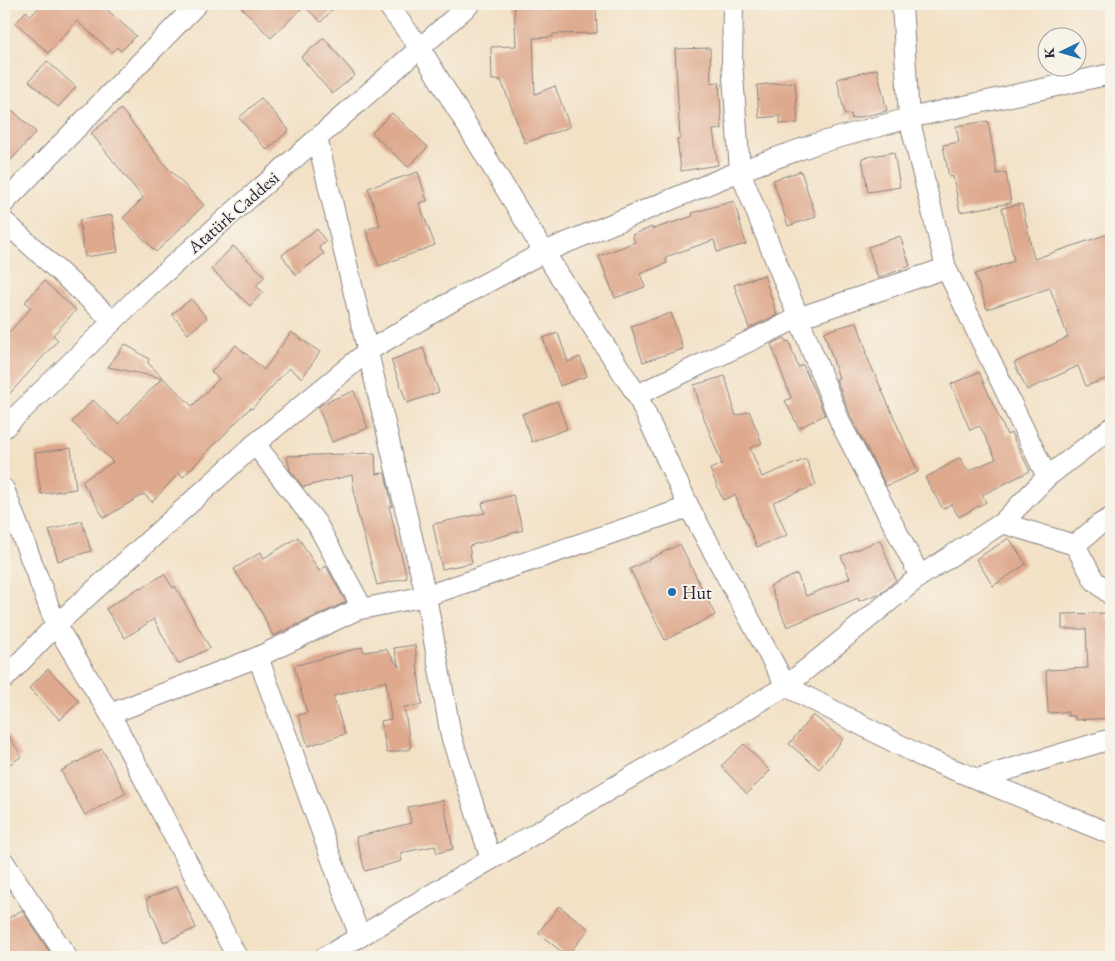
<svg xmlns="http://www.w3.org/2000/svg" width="1115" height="961" font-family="'EB Garamond',serif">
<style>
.building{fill:#dea98d}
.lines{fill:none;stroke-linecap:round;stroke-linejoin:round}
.minor-casing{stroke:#8a8280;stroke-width:22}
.minor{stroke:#fff;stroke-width:20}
.poi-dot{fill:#1f6fb2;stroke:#f7f3e8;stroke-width:2}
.labels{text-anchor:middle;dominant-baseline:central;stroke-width:4;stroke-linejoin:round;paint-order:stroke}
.street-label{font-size:18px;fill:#22223b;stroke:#f7f3e8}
.poi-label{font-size:18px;fill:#22223b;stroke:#f7f3e8;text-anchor:start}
</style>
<rect width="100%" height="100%" fill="#f7f3e8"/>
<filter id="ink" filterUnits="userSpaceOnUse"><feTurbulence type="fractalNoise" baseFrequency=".02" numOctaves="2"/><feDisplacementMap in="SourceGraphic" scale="10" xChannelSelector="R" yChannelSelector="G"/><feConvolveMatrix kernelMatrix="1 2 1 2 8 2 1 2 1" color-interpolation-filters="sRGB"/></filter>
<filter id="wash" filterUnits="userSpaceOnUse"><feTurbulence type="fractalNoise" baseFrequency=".0096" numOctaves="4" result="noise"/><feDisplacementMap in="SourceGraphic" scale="20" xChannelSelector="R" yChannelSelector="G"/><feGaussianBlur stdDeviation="1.12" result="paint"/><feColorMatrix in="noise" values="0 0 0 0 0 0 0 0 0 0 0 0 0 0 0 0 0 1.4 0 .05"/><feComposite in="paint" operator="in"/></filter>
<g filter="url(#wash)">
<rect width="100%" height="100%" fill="#f3e1c6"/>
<g id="blocks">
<g class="building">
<polygon points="42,4 101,4 136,36 121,51 117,47 112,52 77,21 48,53 16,23 26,11 31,16"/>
<polygon points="238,4 337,4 321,22 304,6 271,38"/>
<polygon points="514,4 596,4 597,33 553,34 553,37 533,38 535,94 555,86 570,127 525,143 501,80 492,80 491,47 516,46"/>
<polygon points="324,38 355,75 332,94 301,57"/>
<polygon points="710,48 711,83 719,82 721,114 722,129 713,130 718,165 681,171 677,139 680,138 675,49"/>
<polygon points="47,61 76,87 58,107 29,81"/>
<polygon points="877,69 887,111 852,119 851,114 845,115 837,79"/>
<polygon points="795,82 798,123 780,124 780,116 759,118 757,85"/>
<polygon points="261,98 289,130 267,150 239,118"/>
<polygon points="121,109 165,165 204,205 156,252 123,218 143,198 91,133"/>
<polygon points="13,111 36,132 4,168 4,120"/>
<polygon points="392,113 428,147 408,167 372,133"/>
<polygon points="988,121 997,174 1006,172 1011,203 960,212 953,176 949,177 943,145 959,142 956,126"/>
<polygon points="894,152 900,187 868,192 862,158"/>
<polygon points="801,171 816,217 788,226 773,180"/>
<polygon points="418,172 427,201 419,203 435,245 379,266 366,230 380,225 368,188"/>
<polygon points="734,201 746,244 717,252 714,240 665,257 667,263 640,274 645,287 615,298 599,256 635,242 632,235 652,227 653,229 693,216 692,213"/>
<polygon points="1022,204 1034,259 1111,233 1111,377 1086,386 1078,366 1027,390 1014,363 1068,337 1050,288 987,309 975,274 1014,261 1002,208"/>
<polygon points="112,215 118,252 85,257 79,220"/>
<polygon points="317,229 326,242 319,247 324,254 296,275 282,255"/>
<polygon points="900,236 910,266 878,278 868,247"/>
<polygon points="233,246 265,276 256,286 263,292 250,306 211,269"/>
<polygon points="764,275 777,315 749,328 734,285"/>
<polygon points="44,281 76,310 53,335 58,340 4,400 4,338 31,308 25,302"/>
<polygon points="191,299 207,318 188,334 172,314"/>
<polygon points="671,313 683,349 643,362 631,326"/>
<polygon points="857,322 867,352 865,352 918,472 886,486 852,419 836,379 839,378 824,332"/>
<polygon points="291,332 320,352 302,378 289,368 252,409 250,408 183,477 179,473 152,502 144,494 104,518 82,481 113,462 72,422 93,400 118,424 162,378 108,367 125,344 149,359 148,363 192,406 219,379 211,372 236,345 264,370"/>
<polygon points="558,333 568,362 580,357 587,376 560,386 543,338"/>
<polygon points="785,338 786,342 789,341 798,367 803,365 825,415 799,428 785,401 791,398 771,344"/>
<polygon points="423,348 439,392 407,403 391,360"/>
<polygon points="979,372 1007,435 1011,433 1030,471 982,495 986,502 959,517 951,504 943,509 925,478 960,458 968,471 996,459 980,426 970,430 951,384"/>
<polygon points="725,376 736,416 749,411 762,443 750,448 762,477 806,459 816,485 773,502 787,535 757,547 735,495 723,500 710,469 722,464 702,413 694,385"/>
<polygon points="354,391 368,428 332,442 318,407 324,403"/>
<polygon points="557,401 567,429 532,442 522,414"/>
<polygon points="71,448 76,489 41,494 35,453"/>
<polygon points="375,453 376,474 385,473 392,506 389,507 407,578 377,585 357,511 352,475 303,487 290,470 287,456"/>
<polygon points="513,495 523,530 469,546 472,563 442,569 433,524 485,513 482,503"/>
<polygon points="82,521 91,551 58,561 49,530"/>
<polygon points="298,537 319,571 326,566 346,602 273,636 262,613 234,569 261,552 264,558"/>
<polygon points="1009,538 1026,564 993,586 976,559"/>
<polygon points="880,540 896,580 881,593 859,601 858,598 787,627 770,586 797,574 806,596 850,578 841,556"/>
<polygon points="680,544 715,615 665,640 630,569"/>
<polygon points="164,574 173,588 175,586 210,648 178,664 154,619 125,638 106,609 140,587 141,589"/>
<polygon points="1106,613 1106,620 1111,620 1111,718 1075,720 1075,716 1068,716 1068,712 1048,713 1046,670 1088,668 1086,629 1062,629 1062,614"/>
<polygon points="415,645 422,705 404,707 411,749 387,753 381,721 391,719 386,681 333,696 345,734 308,746 298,715 307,713 294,666 362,647 364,652 386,649 399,667 394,648"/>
<polygon points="48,669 79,701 60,720 29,688"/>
<polygon points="813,715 843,739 819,769 789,744"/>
<polygon points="4,729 22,756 4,768"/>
<polygon points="744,744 770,771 747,794 721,766"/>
<polygon points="102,749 126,793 85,815 61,771"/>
<polygon points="443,800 453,849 437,853 435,846 400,853 402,861 365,871 356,837 411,823 408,807"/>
<polygon points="177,886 196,928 164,942 146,899"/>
<polygon points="559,906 589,929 567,956 538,933"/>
<polygon points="22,910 53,957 4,957 4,921"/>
</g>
</g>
</g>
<g filter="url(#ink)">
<use href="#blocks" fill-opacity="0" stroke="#8a8280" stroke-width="1"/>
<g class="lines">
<g class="minor-casing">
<g id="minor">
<polyline points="387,4 420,48 544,252 637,395 689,507 786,686 923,757 1111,834"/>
<polyline points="733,4 732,62 740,171 841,424 920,576"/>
<polyline points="902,4 909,118 946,268 1047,477"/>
<polyline points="317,138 426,596 451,736 491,859"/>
<polyline points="4,203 197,4"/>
<polyline points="4,221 113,321"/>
<polyline points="637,395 798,318 946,268"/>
<polyline points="4,428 147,288 470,4"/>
<polyline points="255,444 317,524 358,600 356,610"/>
<polyline points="4,489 56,625 110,714 237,957"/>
<polyline points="1002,523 1075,545 1094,580 1111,595"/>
<polyline points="1075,545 1100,524 1111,518"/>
<polyline points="258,657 360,937"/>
<polyline points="4,679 56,625 255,444 368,351 456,299 544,252 740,171 815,144 909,118 1111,74"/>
<polyline points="110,714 258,657 356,610 426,596 689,507"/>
<polyline points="977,779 1111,739"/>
<polyline points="4,862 67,957"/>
<polyline points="325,957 786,686 920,576 1002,523 1047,477 1111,428"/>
</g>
</g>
<use href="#minor" class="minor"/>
</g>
</g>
<circle class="poi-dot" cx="672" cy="592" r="5"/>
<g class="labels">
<g class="street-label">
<text transform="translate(233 212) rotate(-41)">Atatürk Caddesi</text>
</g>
<g class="poi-label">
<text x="682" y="592">Hut</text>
</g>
</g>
<rect width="1115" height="961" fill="none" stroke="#f7f3e8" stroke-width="20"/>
<g transform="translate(1062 52) rotate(265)"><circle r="24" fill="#f7f3e8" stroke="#a29fa3"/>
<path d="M0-4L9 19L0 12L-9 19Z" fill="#1f6fb2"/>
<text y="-8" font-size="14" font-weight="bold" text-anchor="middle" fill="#22223b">K</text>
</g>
</svg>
